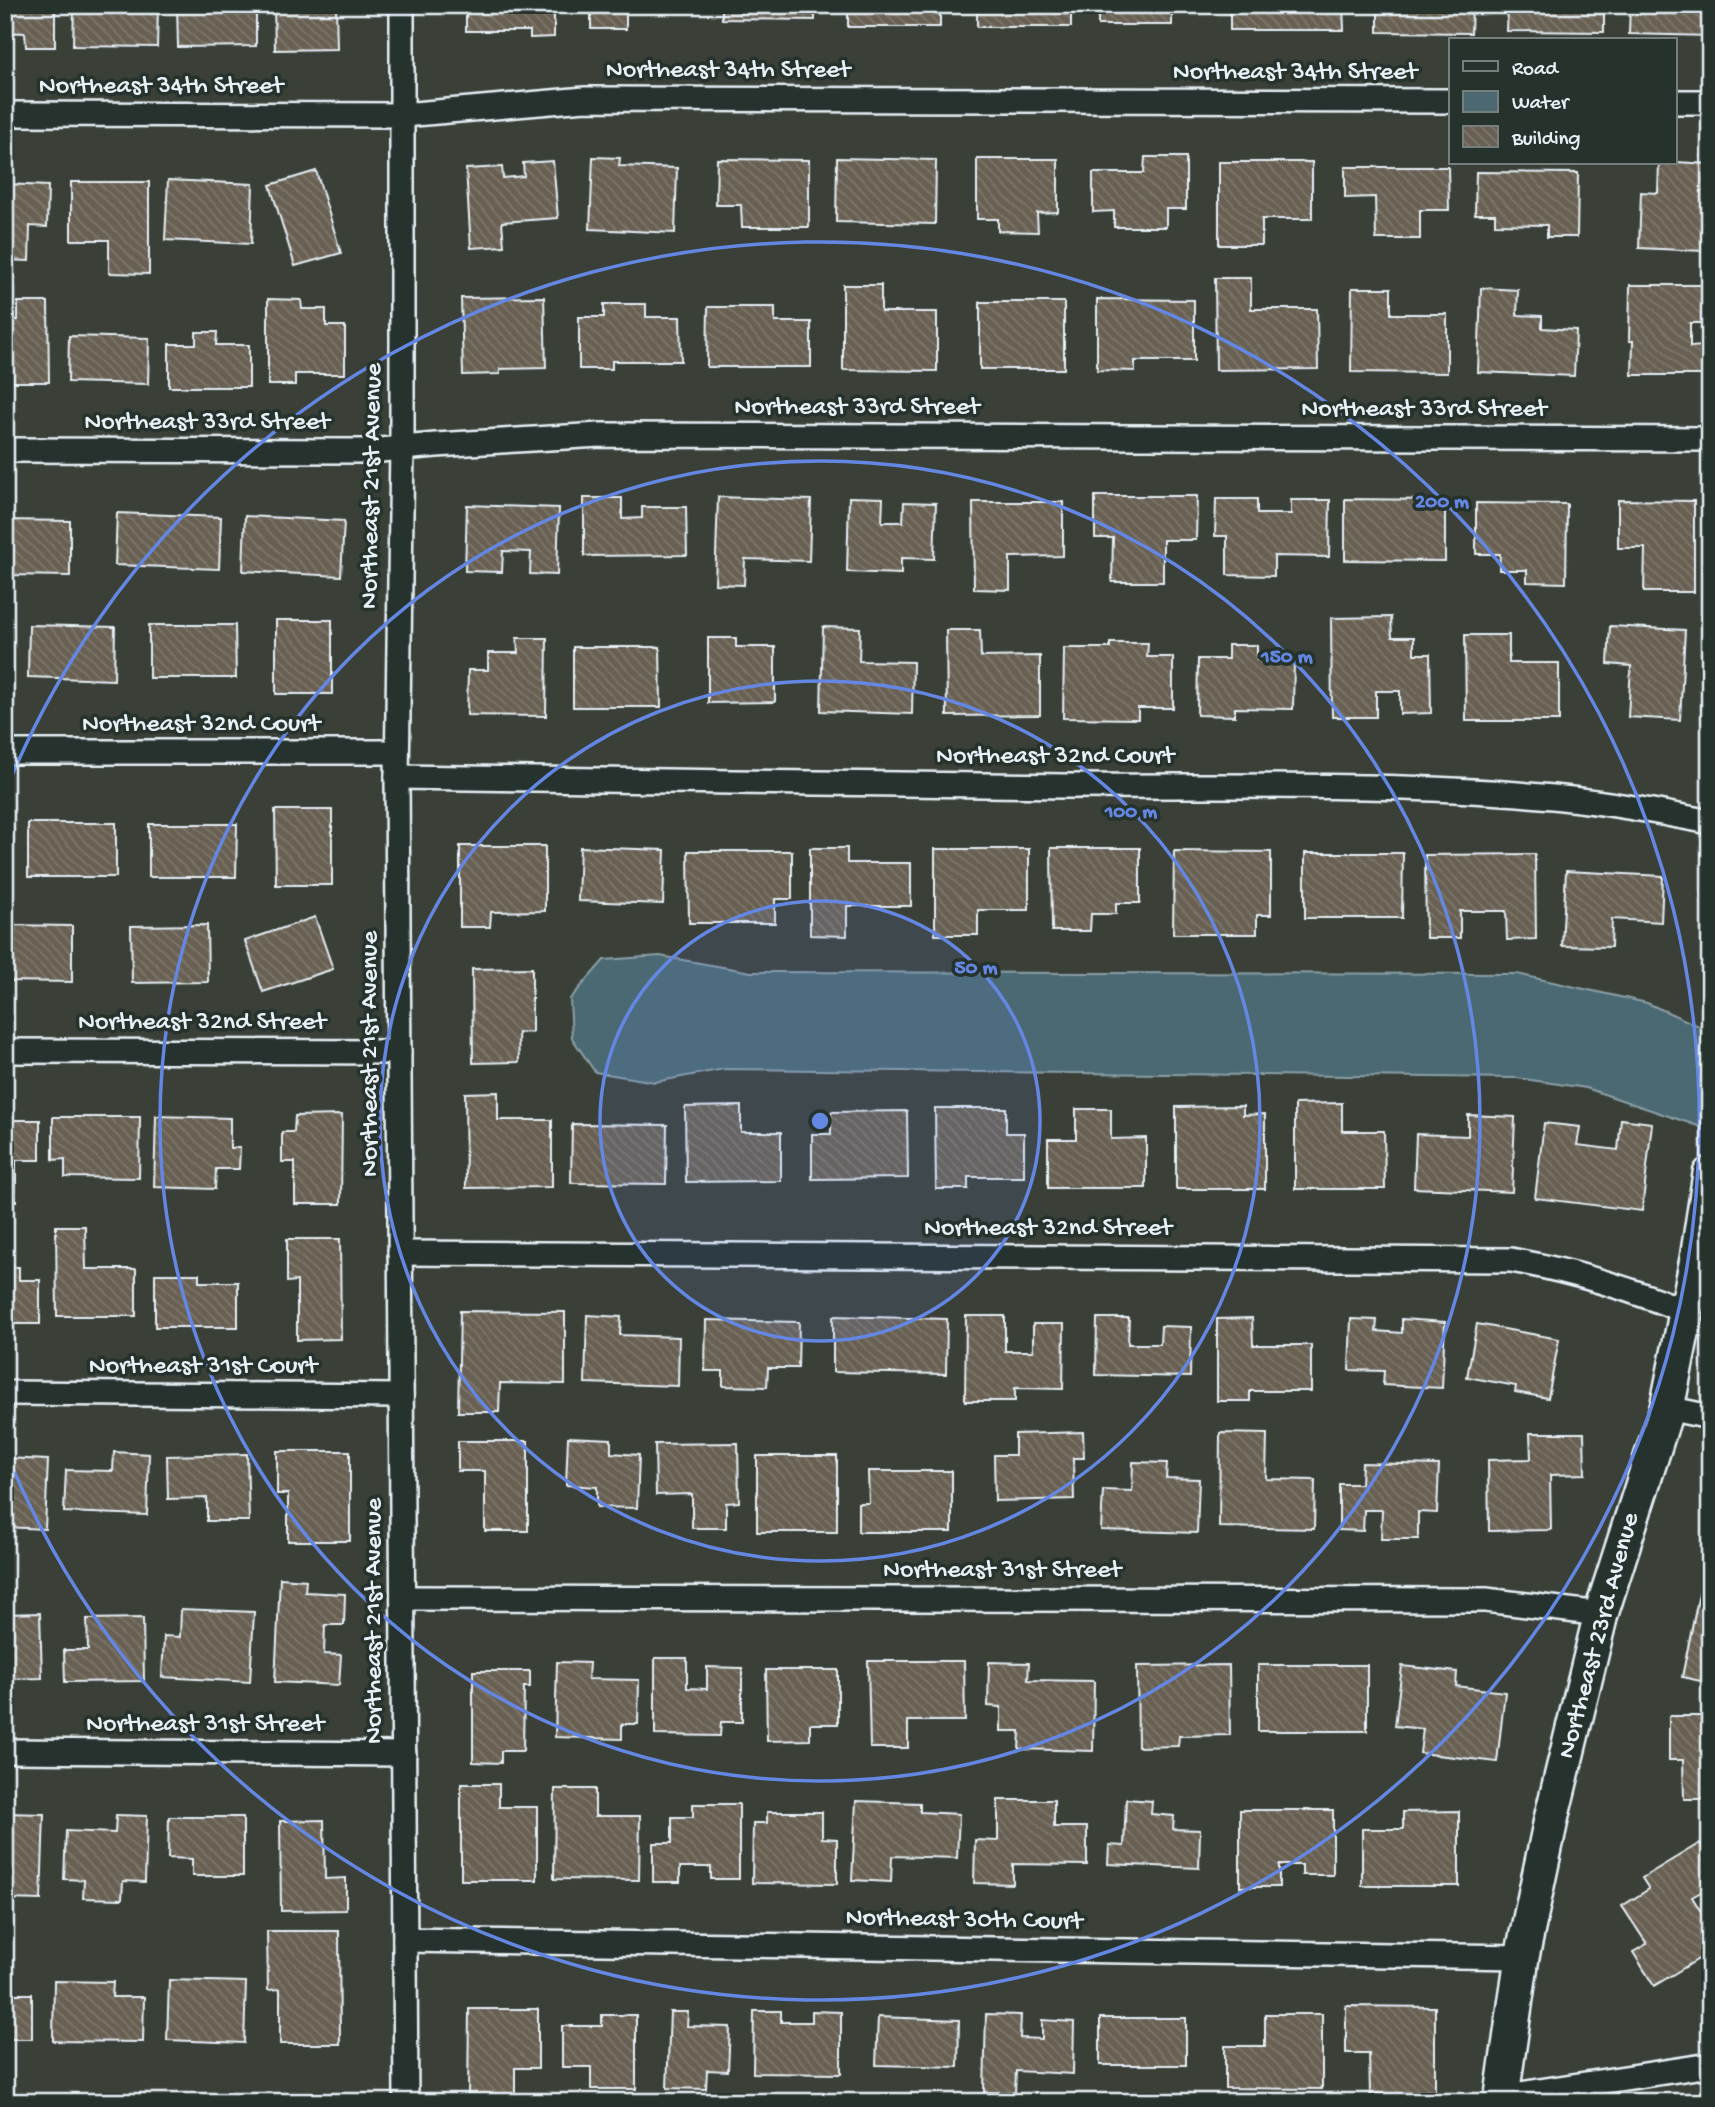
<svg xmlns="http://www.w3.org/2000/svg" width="1715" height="2107" font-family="'Gochi Hand',sans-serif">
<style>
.water{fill:#4c6972;stroke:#8a9fa8;stroke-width:2}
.building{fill:url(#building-back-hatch);stroke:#e8f1f8;stroke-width:2}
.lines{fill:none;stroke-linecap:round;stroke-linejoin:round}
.street-casing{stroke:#e8f1f8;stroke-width:28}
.secondary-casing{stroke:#e8f1f8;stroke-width:38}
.street{stroke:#26332d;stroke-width:23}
.secondary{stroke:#26332d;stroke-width:33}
.ring{fill:none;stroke:#6487e3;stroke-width:3.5}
.labels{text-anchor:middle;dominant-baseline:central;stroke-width:7;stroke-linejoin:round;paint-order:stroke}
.street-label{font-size:26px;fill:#e8f1f8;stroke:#26332d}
.centre{fill:#6487e3;stroke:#26332d;stroke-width:3.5}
.ring-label{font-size:21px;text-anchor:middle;font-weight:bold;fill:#6487e3;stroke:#26332d;stroke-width:7;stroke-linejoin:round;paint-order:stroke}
</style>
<defs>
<pattern id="building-back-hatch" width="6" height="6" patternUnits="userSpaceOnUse" patternTransform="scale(1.75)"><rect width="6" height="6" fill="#686052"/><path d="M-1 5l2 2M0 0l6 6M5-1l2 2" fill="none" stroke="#7e776c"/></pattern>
</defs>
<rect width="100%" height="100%" fill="#3a4038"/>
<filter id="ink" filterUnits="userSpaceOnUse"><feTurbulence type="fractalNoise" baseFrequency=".0143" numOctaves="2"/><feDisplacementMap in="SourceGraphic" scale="14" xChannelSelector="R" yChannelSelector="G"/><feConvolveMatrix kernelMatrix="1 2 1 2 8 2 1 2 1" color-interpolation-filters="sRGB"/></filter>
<g filter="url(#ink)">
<polygon class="water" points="660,956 751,972 1517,974 1647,1003 1710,1031 1710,1130 1586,1088 1517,1078 724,1069 655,1082 595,1072 572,1038 570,999 604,960"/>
<g class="building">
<polygon points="5,5 55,5 55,47 26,47 25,33 5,32"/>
<polygon points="74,5 158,5 157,47 73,46"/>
<polygon points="177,5 256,5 256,46 178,47"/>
<polygon points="274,5 336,5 337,49 275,50"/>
<polygon points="466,5 554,5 554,37 530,38 530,31 466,31"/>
<polygon points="591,5 691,5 691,8 626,9 626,29 591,29"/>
<polygon points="722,5 815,5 815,20 722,19"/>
<rect x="848" y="5" width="92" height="22"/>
<rect x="977" y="5" width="94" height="22"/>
<rect x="1098" y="5" width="74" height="20"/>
<polygon points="1230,5 1343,5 1344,30 1230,30"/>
<polygon points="1378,5 1472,5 1471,33 1378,32"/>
<polygon points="1508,5 1604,5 1604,32 1507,31"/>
<polygon points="1630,5 1710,5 1710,36 1629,34"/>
<polygon points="593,157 620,158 619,166 677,168 675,233 590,229"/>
<polygon points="1145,157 1186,157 1186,209 1166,209 1166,227 1114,227 1114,211 1093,212 1093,173 1144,173"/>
<polygon points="837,158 936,160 935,224 836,222"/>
<polygon points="717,159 809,160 809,227 742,227 741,205 716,205"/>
<polygon points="977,159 1058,159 1058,212 1037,213 1038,232 998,231 998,219 977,219"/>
<polygon points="553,161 558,218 502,222 504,246 471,248 466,169 502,167 503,178 524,176 523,163"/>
<polygon points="1219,162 1312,162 1312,219 1262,219 1262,245 1219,245"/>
<polygon points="1675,162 1710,164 1710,205 1707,205 1704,251 1639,248 1641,192 1658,193 1659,163"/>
<polygon points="1345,167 1448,167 1449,210 1420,210 1420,239 1376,239 1375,197 1345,198"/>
<polygon points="316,171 341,253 295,266 270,185"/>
<polygon points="1476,172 1578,173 1577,237 1547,237 1547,225 1495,224 1495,214 1475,214"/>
<polygon points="168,180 253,184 251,244 165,240"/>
<polygon points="71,182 149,182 149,274 109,273 109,240 71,240"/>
<polygon points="5,184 48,186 47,227 30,226 29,261 5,260"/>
<polygon points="1215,278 1251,278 1251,309 1317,309 1318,369 1216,370"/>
<polygon points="843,285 881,285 881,312 937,312 937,371 843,370"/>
<polygon points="1630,285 1710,285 1710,323 1690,323 1690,347 1704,346 1704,375 1632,375 1633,341 1629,341"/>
<polygon points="1352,288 1391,288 1391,314 1447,314 1447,373 1351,372"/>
<polygon points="1481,288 1518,290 1517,315 1542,316 1542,328 1576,330 1574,376 1478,372"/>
<polygon points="544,297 546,368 500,369 500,374 463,375 461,298"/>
<polygon points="268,299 301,300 302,309 326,309 326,326 345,326 345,374 295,374 295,385 268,385"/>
<polygon points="1097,299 1194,300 1194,361 1135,361 1135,371 1097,370"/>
<polygon points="18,302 48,302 49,382 5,382 5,320 18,320"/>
<rect x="980" y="302" width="84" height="67"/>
<polygon points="604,304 646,304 646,317 680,317 681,361 612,361 612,369 579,369 579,317 604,317"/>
<polygon points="708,307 775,307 775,322 811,322 811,367 707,367"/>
<polygon points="196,332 217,332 216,345 249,345 249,387 169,387 169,344 196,344"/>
<polygon points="69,336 149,338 148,384 68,382"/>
<polygon points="1095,496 1197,496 1196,540 1163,540 1163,582 1112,582 1113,538 1095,538"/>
<polygon points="718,497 811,500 809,561 745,559 744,585 715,584"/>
<polygon points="849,497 883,498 882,522 903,522 904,502 936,503 934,559 901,558 901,574 847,572"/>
<polygon points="584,498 622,498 622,519 642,518 642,507 686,507 687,555 584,556"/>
<polygon points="1216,499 1257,499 1257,514 1291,514 1291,500 1330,500 1329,557 1274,556 1274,576 1227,575 1227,536 1215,536"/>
<polygon points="1345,499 1445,500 1445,561 1345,560"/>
<polygon points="1618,500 1694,501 1694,592 1644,592 1645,548 1618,548"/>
<polygon points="973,502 1063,502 1063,556 1010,557 1010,590 974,589"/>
<polygon points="1476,503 1567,504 1566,583 1527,582 1527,570 1499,570 1500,554 1476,554"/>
<polygon points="467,505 559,508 557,575 530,574 531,552 503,551 502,572 465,571"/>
<polygon points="117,513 221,517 219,569 115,565"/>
<polygon points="245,516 344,521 341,576 243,571"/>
<polygon points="5,520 70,521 70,576 5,575"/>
<polygon points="1391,617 1392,637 1414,637 1414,654 1430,654 1431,713 1400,714 1400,691 1376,691 1376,717 1332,717 1331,618"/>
<rect x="276" y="620" width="56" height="74"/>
<polygon points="29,625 115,627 114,680 28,677"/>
<polygon points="149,625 235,625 236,678 149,678"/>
<polygon points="1610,626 1685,630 1680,720 1628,717 1631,666 1608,664"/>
<polygon points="823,627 860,628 859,661 913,662 912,714 821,711"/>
<polygon points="946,630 980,630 981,657 1040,656 1040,715 947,716"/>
<polygon points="1465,635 1509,635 1509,663 1559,663 1559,721 1466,721"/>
<polygon points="517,638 547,638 546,716 467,715 468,670 488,670 488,653 518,653"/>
<polygon points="708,638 736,638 736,647 775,647 775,702 708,703"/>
<polygon points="1110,643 1148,643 1147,657 1173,657 1173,708 1138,708 1138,719 1063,718 1064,648 1110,648"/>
<polygon points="1228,645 1257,645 1257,660 1294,661 1293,709 1235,708 1235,716 1197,715 1198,659 1228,659"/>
<polygon points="573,647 660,647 661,707 573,707"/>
<polygon points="275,810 332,810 332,885 276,885"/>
<rect x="28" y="823" width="88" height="54"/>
<polygon points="149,824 237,824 236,877 149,877"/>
<polygon points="460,846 545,846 545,911 491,912 490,927 460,927"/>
<polygon points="580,847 665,850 663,904 578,901"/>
<polygon points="810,848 847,848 847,863 911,863 911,906 847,906 847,936 810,935"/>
<polygon points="1051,848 1140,848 1140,903 1116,903 1116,914 1091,914 1090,931 1052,931"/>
<polygon points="935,849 1029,849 1029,910 978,910 978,935 935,935"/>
<polygon points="688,851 792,851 792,899 775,899 775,923 689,923"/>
<polygon points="1174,851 1271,852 1271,915 1257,915 1257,934 1173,934"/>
<polygon points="1305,853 1403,853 1402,918 1305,918"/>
<polygon points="1535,854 1536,939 1507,940 1506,911 1460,911 1460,938 1426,938 1425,855"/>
<polygon points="1566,871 1663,876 1661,922 1612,919 1611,947 1562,946"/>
<polygon points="315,917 333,969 263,992 245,941"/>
<polygon points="5,925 72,926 72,982 5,981"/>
<polygon points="207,925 208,982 132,983 131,926"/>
<polygon points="532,968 532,1032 518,1033 519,1062 473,1063 472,969"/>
<polygon points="498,1092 498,1120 552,1120 552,1187 466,1188 465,1093"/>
<polygon points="1342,1103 1342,1131 1384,1131 1385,1189 1295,1189 1295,1104"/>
<polygon points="741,1106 741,1132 781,1132 781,1181 686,1182 685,1107"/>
<polygon points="1243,1106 1243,1115 1265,1114 1265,1189 1176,1189 1176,1107"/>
<polygon points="935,1108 1006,1108 1006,1133 1024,1133 1024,1177 968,1177 968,1189 936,1189"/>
<polygon points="1076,1109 1111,1109 1111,1139 1146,1138 1146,1188 1048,1188 1048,1139 1076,1139"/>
<polygon points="907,1111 908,1178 812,1179 812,1134 831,1134 831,1112"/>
<polygon points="342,1115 341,1204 295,1204 295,1162 282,1162 282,1132 294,1132 295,1116"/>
<polygon points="1468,1115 1515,1117 1512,1192 1414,1188 1416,1134 1468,1136"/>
<polygon points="156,1116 230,1118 230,1148 240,1148 239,1169 216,1169 215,1189 154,1187"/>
<polygon points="53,1117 140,1117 139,1178 65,1177 65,1159 53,1160"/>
<polygon points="1621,1119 1652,1123 1642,1211 1535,1198 1544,1123 1580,1127 1577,1145 1618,1150"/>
<polygon points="5,1120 40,1120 40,1160 16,1160 16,1201 5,1201"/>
<polygon points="572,1124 667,1125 666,1184 571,1183"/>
<polygon points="56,1226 85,1226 86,1269 136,1269 136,1316 57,1316"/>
<polygon points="287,1239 340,1239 341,1339 297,1340 297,1281 287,1282"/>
<polygon points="5,1267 19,1267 19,1280 40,1280 40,1324 5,1324"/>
<polygon points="155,1274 199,1274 199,1282 238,1282 238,1327 155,1327"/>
<polygon points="460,1311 565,1312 565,1384 500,1383 499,1412 458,1412"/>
<polygon points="587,1315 621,1317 620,1335 679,1337 678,1386 585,1383"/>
<polygon points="833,1316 947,1319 946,1374 833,1372"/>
<polygon points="966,1316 1005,1316 1005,1351 1033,1351 1033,1324 1064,1324 1063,1389 1015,1388 1015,1401 965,1401"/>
<polygon points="1097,1318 1129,1318 1128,1344 1160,1344 1161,1326 1191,1327 1190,1377 1096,1375"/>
<polygon points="1252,1318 1253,1345 1311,1345 1311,1391 1250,1391 1250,1401 1217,1401 1217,1319"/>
<polygon points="1351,1319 1377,1320 1376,1331 1402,1333 1402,1319 1445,1322 1442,1388 1383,1385 1384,1371 1349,1370"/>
<polygon points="706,1320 799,1322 798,1368 768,1368 767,1387 723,1386 723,1371 705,1371"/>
<polygon points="1477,1324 1559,1339 1548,1398 1515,1392 1516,1386 1467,1377"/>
<polygon points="1083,1432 1084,1458 1073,1458 1074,1499 995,1501 994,1455 1015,1455 1015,1434"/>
<polygon points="1220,1433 1267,1434 1266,1479 1315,1480 1314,1529 1219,1527"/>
<polygon points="1530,1433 1584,1433 1585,1474 1550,1475 1551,1530 1489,1531 1488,1460 1531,1459"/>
<polygon points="568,1437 611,1439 611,1453 639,1455 637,1508 597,1507 597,1487 566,1485"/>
<polygon points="458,1441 528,1441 528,1531 485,1531 485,1471 458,1471"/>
<polygon points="738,1443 739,1502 726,1503 726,1528 692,1528 692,1494 656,1495 655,1444"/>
<polygon points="277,1451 350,1451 350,1541 288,1541 288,1494 277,1494"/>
<polygon points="114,1452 149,1454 147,1515 64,1512 66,1470 113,1471"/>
<polygon points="247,1454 249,1521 207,1521 207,1498 168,1499 167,1456"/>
<rect x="757" y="1456" width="80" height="76"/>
<polygon points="5,1458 48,1460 45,1529 5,1527"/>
<polygon points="1133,1462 1167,1463 1166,1478 1199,1479 1197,1533 1101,1530 1103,1490 1132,1491"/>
<polygon points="1362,1463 1439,1465 1437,1513 1418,1512 1418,1539 1381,1539 1382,1510 1364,1510 1363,1531 1339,1530 1339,1484 1361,1484"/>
<polygon points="868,1471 952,1471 952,1532 858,1532 858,1503 869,1503"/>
<polygon points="280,1578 306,1580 305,1592 345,1594 344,1625 325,1625 324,1654 341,1655 339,1685 275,1682"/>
<polygon points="1700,1589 1710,1591 1710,1683 1682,1677"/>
<polygon points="181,1609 254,1612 250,1682 162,1677 164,1636 180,1637"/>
<polygon points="40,1613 42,1678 5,1679 5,1614"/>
<polygon points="143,1618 144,1681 65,1682 64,1650 88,1650 87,1619"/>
<polygon points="655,1658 687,1658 687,1688 707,1689 707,1667 742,1668 742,1722 721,1722 720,1736 655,1735"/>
<polygon points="868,1661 964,1661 965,1721 908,1721 908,1748 870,1748"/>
<polygon points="557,1662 589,1663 588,1679 639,1680 638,1724 622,1724 622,1739 555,1737"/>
<polygon points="989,1662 1029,1663 1028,1680 1094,1681 1093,1751 1019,1749 1020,1731 1001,1731 1001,1707 988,1706"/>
<polygon points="1229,1665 1230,1735 1179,1736 1178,1746 1138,1747 1137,1666"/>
<rect x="1258" y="1665" width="109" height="66"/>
<polygon points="1402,1666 1457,1672 1456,1686 1505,1692 1497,1762 1420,1753 1423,1729 1395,1726"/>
<polygon points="766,1670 838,1670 838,1724 810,1724 810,1740 767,1741"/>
<polygon points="473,1671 530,1671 530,1687 524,1687 523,1751 501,1751 501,1763 473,1762"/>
<polygon points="1669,1716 1710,1716 1710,1799 1684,1799 1683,1760 1669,1760"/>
<polygon points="461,1784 499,1784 499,1807 537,1807 537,1880 461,1880"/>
<polygon points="555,1789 595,1789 595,1816 640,1816 639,1880 554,1879"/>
<polygon points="1126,1799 1152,1801 1151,1814 1174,1816 1173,1829 1200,1830 1199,1868 1108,1864 1109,1845 1124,1846"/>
<polygon points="998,1800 1054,1800 1054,1827 1087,1827 1087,1865 1013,1864 1013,1884 974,1883 975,1840 998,1841"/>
<polygon points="856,1801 920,1803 920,1812 959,1814 957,1858 892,1856 891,1882 852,1880"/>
<polygon points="693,1804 739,1804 739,1879 711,1879 711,1867 680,1867 680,1882 653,1882 653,1843 672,1843 672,1817 693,1817"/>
<polygon points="1240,1810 1333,1810 1333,1875 1302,1875 1302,1865 1279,1865 1279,1887 1240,1887"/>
<polygon points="1459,1811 1459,1886 1362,1886 1362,1829 1403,1829 1403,1812"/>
<polygon points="767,1812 822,1812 822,1838 837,1839 837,1884 752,1883 753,1823 767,1823"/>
<polygon points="5,1813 44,1814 41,1900 7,1899"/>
<polygon points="116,1815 147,1816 145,1882 123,1881 122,1899 83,1898 84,1880 64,1879 66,1831 115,1833"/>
<polygon points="169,1817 243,1817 243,1876 192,1876 192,1859 168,1858"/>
<polygon points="324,1820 325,1879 346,1878 346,1910 281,1911 280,1821"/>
<polygon points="1700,1843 1710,1859 1710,1887 1692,1897 1710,1926 1710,1952 1654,1986 1633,1952 1647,1944 1622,1906 1649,1889 1642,1878"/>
<polygon points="267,1931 339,1931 340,2044 280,2044 280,1989 268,1990"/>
<polygon points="169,1980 246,1982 244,2043 167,2040"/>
<polygon points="54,1981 113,1982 112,1997 144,1997 143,2042 53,2041"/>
<rect x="5" y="1994" width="27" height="45"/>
<polygon points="1346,2006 1435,2007 1435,2094 1370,2094 1369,2053 1346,2053"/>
<polygon points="469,2009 538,2009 538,2068 515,2068 515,2099 468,2098"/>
<polygon points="754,2011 781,2011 781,2022 812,2022 812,2011 841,2012 841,2074 753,2073"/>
<polygon points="670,2012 688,2012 687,2026 730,2027 728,2071 707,2070 706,2089 667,2088"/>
<polygon points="986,2014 1021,2015 1020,2038 1042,2039 1042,2020 1074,2022 1073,2074 1016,2071 1015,2093 984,2092"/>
<polygon points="1265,2014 1322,2014 1322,2089 1225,2088 1225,2046 1265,2046"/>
<polygon points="602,2015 636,2015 636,2089 591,2089 591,2067 562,2067 562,2026 602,2026"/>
<polygon points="878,2017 959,2020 958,2067 876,2065"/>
<rect x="1100" y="2018" width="86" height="47"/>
</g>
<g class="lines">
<g class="street-casing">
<g id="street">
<polyline points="402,5 402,447 397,777 406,2102"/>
<polyline points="1675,102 1710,102"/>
<polyline points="5,114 403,115 585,99 1451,101"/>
<polyline points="5,450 369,451 436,445 600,435 1710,439"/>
<polyline points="5,752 397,752"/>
<path d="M397,777C620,780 842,784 1065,786C1227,787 1391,782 1553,797C1606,802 1658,812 1710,822"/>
<polyline points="5,1051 399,1052"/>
<path d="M400,1253L1511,1260C1572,1271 1629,1288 1687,1312"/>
<polyline points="5,1393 401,1396"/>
<polyline points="1667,1408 1710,1417"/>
<polyline points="403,1598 1486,1600 1601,1614"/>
<polyline points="5,1751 404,1754"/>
<polyline points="405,1940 1522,1957"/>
<polyline points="1501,2097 1710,2065"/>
</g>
</g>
<g class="secondary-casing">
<polyline id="secondary" points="1501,2102 1522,1957 1552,1815 1601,1614 1667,1408 1697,1259 1710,1174"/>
</g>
<use href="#street" class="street"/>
<use href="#secondary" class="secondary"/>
</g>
</g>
<circle cx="820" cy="1121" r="220" fill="#6487e3" fill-opacity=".12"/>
<g class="ring">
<circle cx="820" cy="1121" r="220"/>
<circle cx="820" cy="1121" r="440"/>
<circle cx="820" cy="1121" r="660"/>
<path d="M8 785A879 879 0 1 1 8 1457"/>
</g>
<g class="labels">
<g class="street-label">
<text x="728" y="71">Northeast 34th Street</text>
<text x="1295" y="73">Northeast 34th Street</text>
<text x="161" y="87">Northeast 34th Street</text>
<text x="857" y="408">Northeast 33rd Street</text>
<text x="1424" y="410">Northeast 33rd Street</text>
<text x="207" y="423">Northeast 33rd Street</text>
<text transform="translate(373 486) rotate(-89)">Northeast 21st Avenue</text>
<text x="201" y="725">Northeast 32nd Court</text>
<text x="1055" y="757">Northeast 32nd Court</text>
<text x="202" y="1023">Northeast 32nd Street</text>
<text transform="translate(371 1054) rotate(-90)">Northeast 21st Avenue</text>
<text x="1048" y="1229">Northeast 32nd Street</text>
<text x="203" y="1367">Northeast 31st Court</text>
<text x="1002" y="1571">Northeast 31st Street</text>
<text transform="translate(375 1621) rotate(-90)">Northeast 21st Avenue</text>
<text transform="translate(1600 1636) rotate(-75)">Northeast 23rd Avenue</text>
<text x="205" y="1725">Northeast 31st Street</text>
<text transform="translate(964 1921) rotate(1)">Northeast 30th Court</text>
</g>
</g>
<circle cx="820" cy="1121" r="10" class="centre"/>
<g class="ring-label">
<text x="1442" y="507">200 m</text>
<text x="1287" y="662">150 m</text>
<text x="1131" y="817">100 m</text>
<text x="976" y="973">50 m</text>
</g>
<rect width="1715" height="2107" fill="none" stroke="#26332d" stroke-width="28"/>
<rect x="14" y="14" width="1687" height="2079" fill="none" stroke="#e8f1f8" stroke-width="2.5" filter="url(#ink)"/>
<rect x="1449" y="38" width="228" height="126" fill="#26332d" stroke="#747f7e" stroke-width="2"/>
<rect x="1463" y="61" width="35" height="10" fill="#26332d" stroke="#747f7e" stroke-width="2"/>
<text x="1512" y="74" font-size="21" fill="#e8f1f8">Road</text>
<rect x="1463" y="91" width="35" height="21" fill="#4c6972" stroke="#747f7e" stroke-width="2"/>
<text x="1512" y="108" font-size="21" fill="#e8f1f8">Water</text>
<rect x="1463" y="126" width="35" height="21" fill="url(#building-back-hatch)" stroke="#747f7e" stroke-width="2"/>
<text x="1512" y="144" font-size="21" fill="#e8f1f8">Building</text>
</svg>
